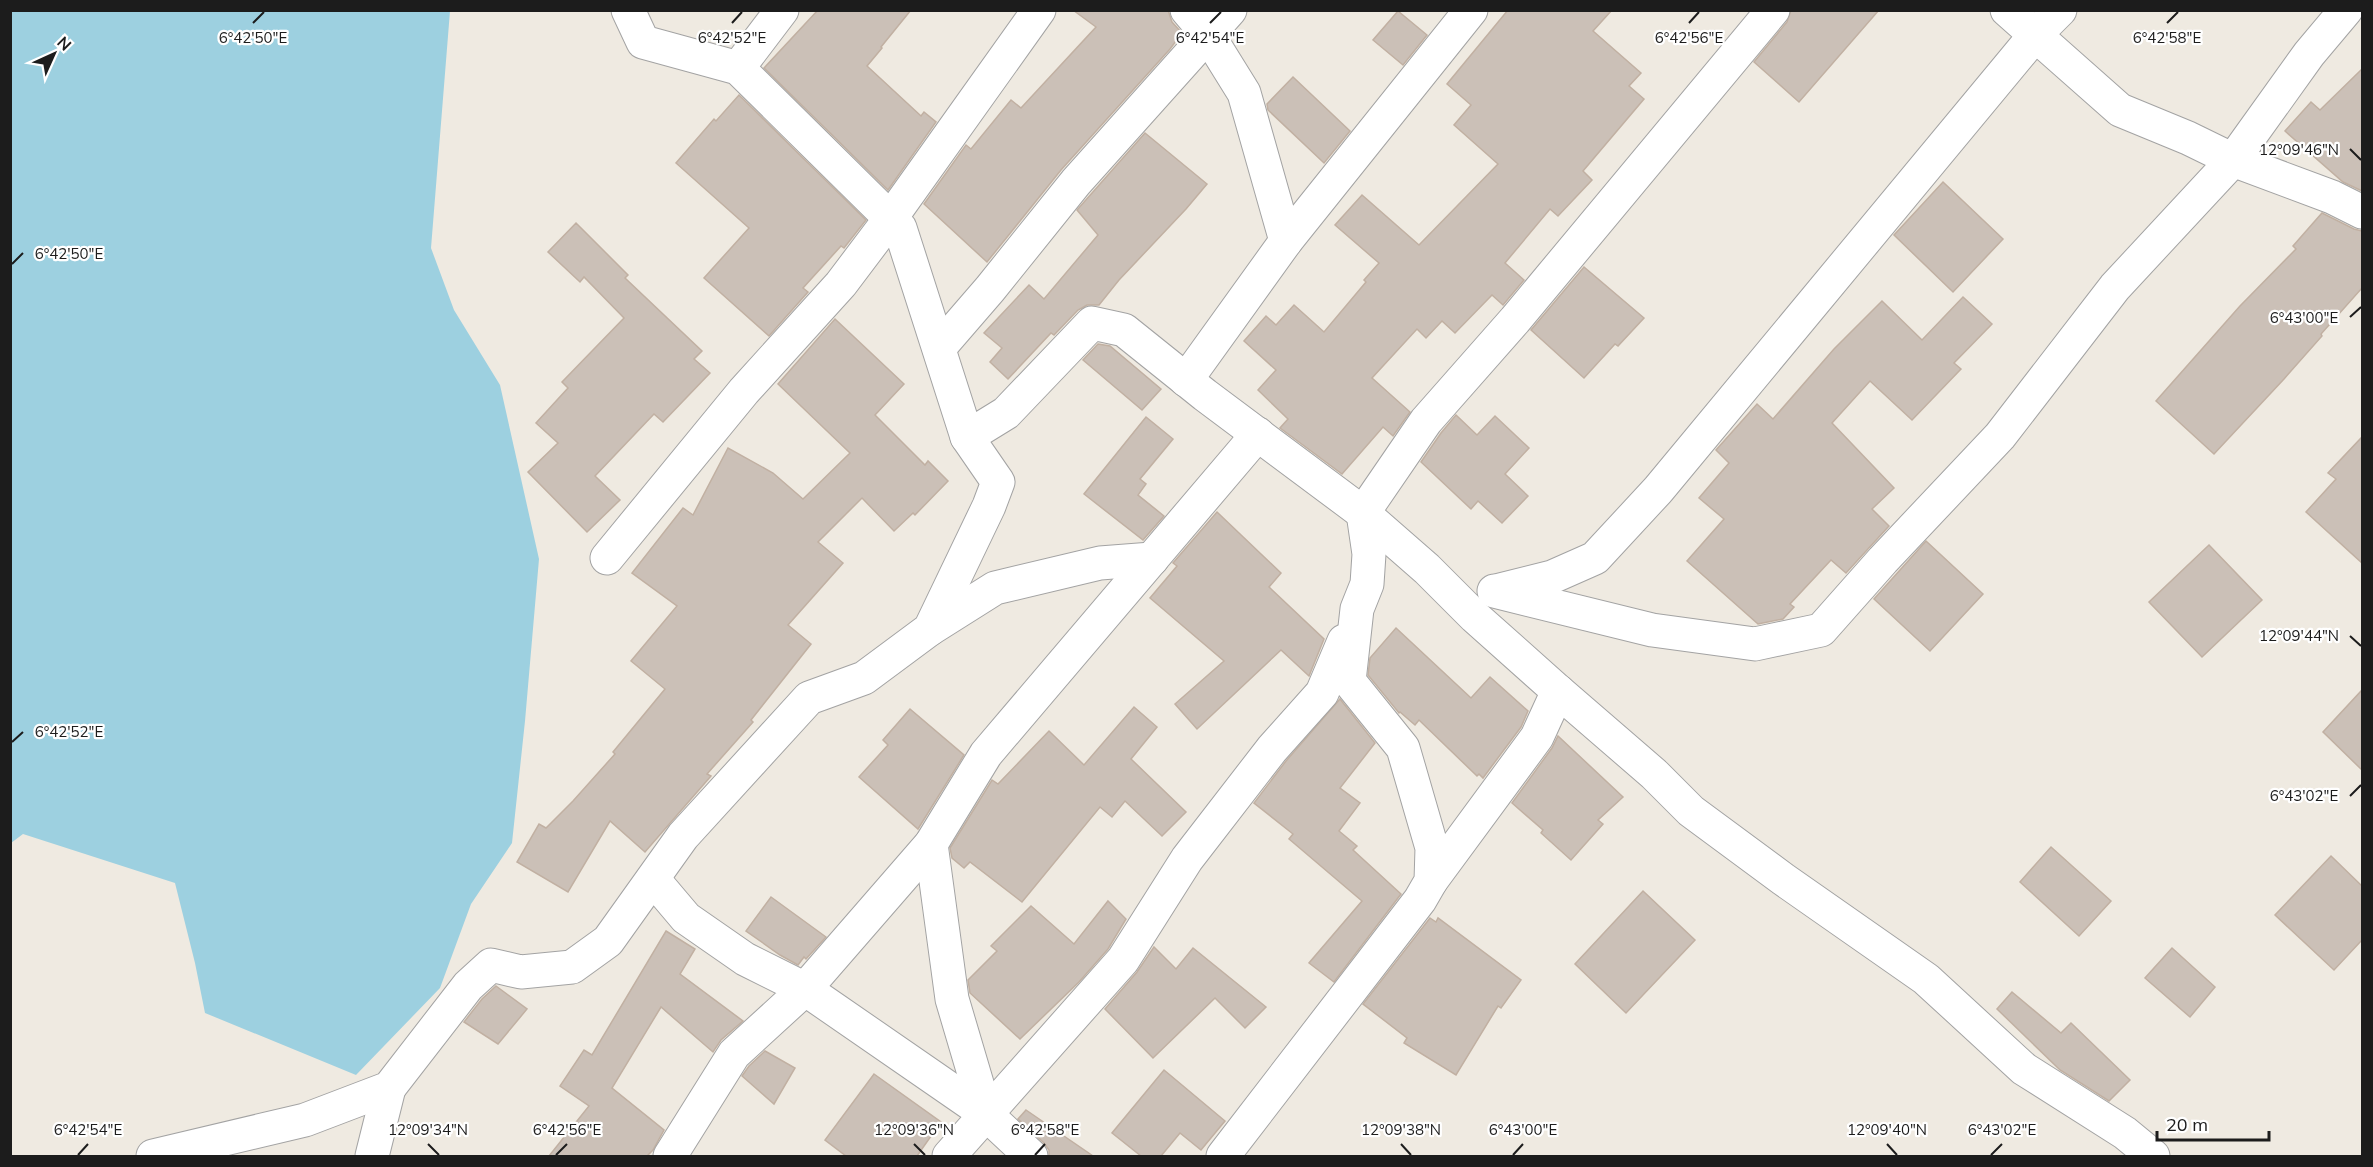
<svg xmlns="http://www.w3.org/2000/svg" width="2373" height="1167" font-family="Mulish,sans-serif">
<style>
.water{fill:#9dd0e0}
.building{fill:#cbc0b7;stroke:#c1b0a2;stroke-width:1.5}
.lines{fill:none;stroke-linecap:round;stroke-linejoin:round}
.street-casing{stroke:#a3a3a3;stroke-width:35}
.street{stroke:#fff;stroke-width:33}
.ticks{fill:none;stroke:#1c1c1c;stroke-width:2}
.ticks-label{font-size:15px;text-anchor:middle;fill:#1c1c1c;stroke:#fff;stroke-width:4.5;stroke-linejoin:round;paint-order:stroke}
</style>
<rect width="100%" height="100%" fill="#efeae1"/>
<polygon class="water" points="11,10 450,11 431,248 454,310 500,385 539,559 525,721 512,843 471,904 440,988 356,1075 205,1013 195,963 175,883 23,834 11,843"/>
<g class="building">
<polygon points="818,10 911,10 881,47 882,48 867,66 921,116 924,112 936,122 888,190 764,68"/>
<polygon points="1073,10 1168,10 1172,22 1182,33 1170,49 1061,170 987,262 924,204 966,145 971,149 1011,100 1021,108 1096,27"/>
<polygon points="1508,10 1612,10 1593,31 1641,73 1629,86 1644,99 1583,171 1592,180 1558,216 1550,209 1505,263 1524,280 1503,305 1492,295 1455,333 1442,321 1426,338 1417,329 1372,378 1410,412 1393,436 1383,427 1342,474 1280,428 1288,419 1258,390 1276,370 1244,341 1266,316 1276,325 1294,305 1324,332 1366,282 1364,280 1379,263 1335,225 1362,195 1419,245 1498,164 1454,125 1471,105 1447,84"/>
<polygon points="1791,10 1879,10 1799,102 1754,62 1787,22"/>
<polygon points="1398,11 1427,35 1403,65 1373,40"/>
<polygon points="2362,69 2362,191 2343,182 2285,131 2311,102 2320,110"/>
<polygon points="1293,77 1350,131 1324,163 1268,110 1267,104"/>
<polygon points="739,95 866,220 844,248 841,246 803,288 808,292 769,336 704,278 749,228 676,163 714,119 716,121"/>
<polygon points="1145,133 1207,184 1186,209 1119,280 1099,305 1087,305 1078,310 1054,335 1051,333 1008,379 990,362 1002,348 984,333 1029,285 1044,299 1098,235 1077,210"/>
<polygon points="1943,182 2003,239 1953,292 1894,235"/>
<polygon points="2322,213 2354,229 2362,231 2362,288 2321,334 2322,336 2284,379 2214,454 2156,401 2240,306 2296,249 2293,246"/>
<polygon points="576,223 628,275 625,278 702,351 694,359 710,373 663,422 654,414 595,476 620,500 587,532 528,472 558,443 536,423 568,388 562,382 624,318 584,277 580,282 548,252"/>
<polygon points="1584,267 1644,318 1618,346 1615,344 1584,378 1531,330"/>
<polygon points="1963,297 1992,324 1954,363 1961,369 1912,420 1870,381 1832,423 1894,488 1872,509 1889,526 1846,573 1831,560 1790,604 1794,607 1783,619 1758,624 1687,561 1724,519 1699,498 1729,463 1716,450 1757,404 1773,419 1834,349 1882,301 1922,340"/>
<polygon points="835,319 904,384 875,415 925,465 928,461 948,481 915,515 913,513 894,531 862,498 818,542 843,563 788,625 811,644 751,720 753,722 707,774 711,776 645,852 610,821 568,892 517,862 539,824 546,828 573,801 615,754 613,752 665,689 631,661 677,606 632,573 683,508 693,515 728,448 773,473 803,499 850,453 778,384"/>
<polygon points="1098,344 1110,346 1161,389 1142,410 1083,360"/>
<polygon points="1456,415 1477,435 1495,416 1529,448 1505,474 1528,496 1502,523 1478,501 1471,509 1421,462 1441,433"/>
<polygon points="1146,417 1173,439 1140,479 1146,484 1138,495 1164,516 1143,540 1084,494"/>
<polygon points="2362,437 2362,563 2306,512 2336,479 2328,473"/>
<polygon points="1217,512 1281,573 1269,587 1324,639 1309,676 1281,650 1197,729 1175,704 1224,661 1150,598 1177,566 1173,563"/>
<polygon points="1926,541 1983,594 1930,651 1874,599"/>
<polygon points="2209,545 2262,600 2202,657 2149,602"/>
<polygon points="1396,628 1471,698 1490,677 1528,711 1521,727 1483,778 1479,774 1477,776 1419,720 1415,725 1400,712 1399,713 1368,675 1370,658"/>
<polygon points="2362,690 2362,770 2323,732"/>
<polygon points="1340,699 1375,743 1340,788 1360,803 1339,831 1357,846 1353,850 1401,894 1334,982 1309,963 1362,901 1289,839 1293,834 1254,803 1286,761"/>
<polygon points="1134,707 1157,727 1131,759 1186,812 1162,836 1125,801 1112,817 1100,807 1022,902 970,862 964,868 952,858 950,848 992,780 998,784 1049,731 1084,765"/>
<polygon points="910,709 964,755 918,829 859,777 888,745 883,740"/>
<polygon points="1558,736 1623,797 1598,820 1603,824 1571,860 1541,833 1543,830 1512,803 1552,748"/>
<polygon points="2051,847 2111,901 2079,936 2020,882"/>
<polygon points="2331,856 2362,886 2362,940 2334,970 2275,915"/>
<polygon points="1643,891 1695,940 1626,1013 1575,964"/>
<polygon points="771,897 826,937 806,959 804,957 798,965 780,955 746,931"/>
<polygon points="1108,901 1126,919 1108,949 1079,982 1020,1039 970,993 968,980 997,951 991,946 1031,906 1074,944"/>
<polygon points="1430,918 1436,922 1438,918 1521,980 1501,1008 1498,1006 1456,1075 1404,1043 1407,1038 1363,1004"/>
<polygon points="666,931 695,949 680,974 743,1021 721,1040 713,1052 661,1007 612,1088 664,1130 653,1150 647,1156 549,1156 589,1106 560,1086 584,1050 592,1055"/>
<polygon points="1154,947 1176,969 1193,948 1266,1007 1245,1028 1215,998 1153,1058 1105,1009 1137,972"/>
<polygon points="2172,948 2215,987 2190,1017 2145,978"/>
<polygon points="496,986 527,1009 498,1044 464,1022 482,999"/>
<polygon points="2012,992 2061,1033 2071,1023 2130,1080 2109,1101 2060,1070 1997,1009"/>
<polygon points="765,1051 795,1068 774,1104 742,1076 749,1066"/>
<polygon points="1164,1070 1225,1121 1201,1150 1180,1133 1161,1156 1141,1156 1112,1133"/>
<polygon points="874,1074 941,1122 917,1156 846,1156 825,1140"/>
<polygon points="1026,1110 1093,1156 1049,1156 1049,1150 1044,1143 1018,1119"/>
</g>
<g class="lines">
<g class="street-casing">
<g id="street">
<polyline points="628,10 643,42 738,68 900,228 967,437 1006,413 1092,323 1124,330 1205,395 1363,513 1427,569 1475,617 1558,691 1537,737 1431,881"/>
<polyline points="1187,10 1208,35 1244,93 1286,241"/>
<polyline points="2007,10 2120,110 2188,138 2233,160 2332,197 2362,212"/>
<polyline points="738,68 782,10"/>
<polyline points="939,348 990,289 1076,182 1230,10"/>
<polyline points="1186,380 1286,241 1471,10"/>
<polyline points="607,558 744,391 841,284 890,219 1039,10"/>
<polyline points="1500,590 1552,577 1595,558 1658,490 2036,34 2060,10"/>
<polyline points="1494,591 1652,630 1755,644 1821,630 1883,560 2000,436 2115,287 2233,160 2309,54 2346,10"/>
<polyline points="930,629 995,588 1100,563 1152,559"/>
<polyline points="1558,691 1654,774 1691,811 1783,879 1926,979 2024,1069 2125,1133 2153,1156"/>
<polyline points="931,844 952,999 986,1114"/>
<polyline points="653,879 686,918 745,959 805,989 734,1054 670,1156"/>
<polyline points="153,1156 305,1120 389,1088 468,986 491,965 521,972 572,967 608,941 683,836 809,698 864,678 930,629 989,506 998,482 967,437"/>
<polyline points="372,1156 389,1088"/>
<polyline points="949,1156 1123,960 1187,859 1272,749 1322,693 1344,641"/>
<polyline points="1031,1156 986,1114 805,989 931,844 986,754 1258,434"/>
<polyline points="1223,1156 1420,900 1431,881 1432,848 1403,748 1349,681 1357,609 1367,584 1369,554 1363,513 1426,421 1515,320 1773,10"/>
</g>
</g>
<use href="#street" class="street"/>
</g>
<path class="ticks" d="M253,23L264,12M732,23L742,12M1210,23L1221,12M1689,23L1699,12M2167,23L2178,12M2350,149L2361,160M12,264L23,253M2350,317L2361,307M2350,636L2361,646M12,742L23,732M2350,796L2361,785M428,1144L439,1155M914,1144L925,1155M1401,1144L1411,1155M1887,1144L1897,1155M78,1155L88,1144M556,1155L567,1144M1035,1155L1045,1144M1513,1155L1523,1144M1991,1155L2002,1144"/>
<g class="ticks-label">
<text x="253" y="43">6°42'50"E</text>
<text x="732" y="43">6°42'52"E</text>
<text x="1210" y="43">6°42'54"E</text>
<text x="1689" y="43">6°42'56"E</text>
<text x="2167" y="43">6°42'58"E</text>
<text x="2299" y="155">12°09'46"N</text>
<text x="69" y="259">6°42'50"E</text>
<text x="2304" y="323">6°43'00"E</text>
<text x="2299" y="641">12°09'44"N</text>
<text x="69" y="737">6°42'52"E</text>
<text x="2304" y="801">6°43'02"E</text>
<text x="428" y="1135">12°09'34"N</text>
<text x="914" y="1135">12°09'36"N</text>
<text x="1045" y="1135">6°42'58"E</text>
<text x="1523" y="1135">6°43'00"E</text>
<text x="88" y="1135">6°42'54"E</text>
<text x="567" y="1135">6°42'56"E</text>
<text x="1401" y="1135">12°09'38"N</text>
<text x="1887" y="1135">12°09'40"N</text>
<text x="2002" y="1135">6°43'02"E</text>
</g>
<rect width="2373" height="1167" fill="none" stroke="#1c1c1c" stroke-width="24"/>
<g transform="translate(54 54) rotate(45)" stroke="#ffffff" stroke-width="4.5" paint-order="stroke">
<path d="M0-4.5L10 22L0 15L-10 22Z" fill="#1c1c1c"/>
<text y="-9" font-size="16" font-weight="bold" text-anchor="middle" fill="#1c1c1c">N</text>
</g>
<path d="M2157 1131v9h112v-9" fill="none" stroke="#1c1c1c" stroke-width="3"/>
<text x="2166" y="1131" font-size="18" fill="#1c1c1c" stroke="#ffffff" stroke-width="4.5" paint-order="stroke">20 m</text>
</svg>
